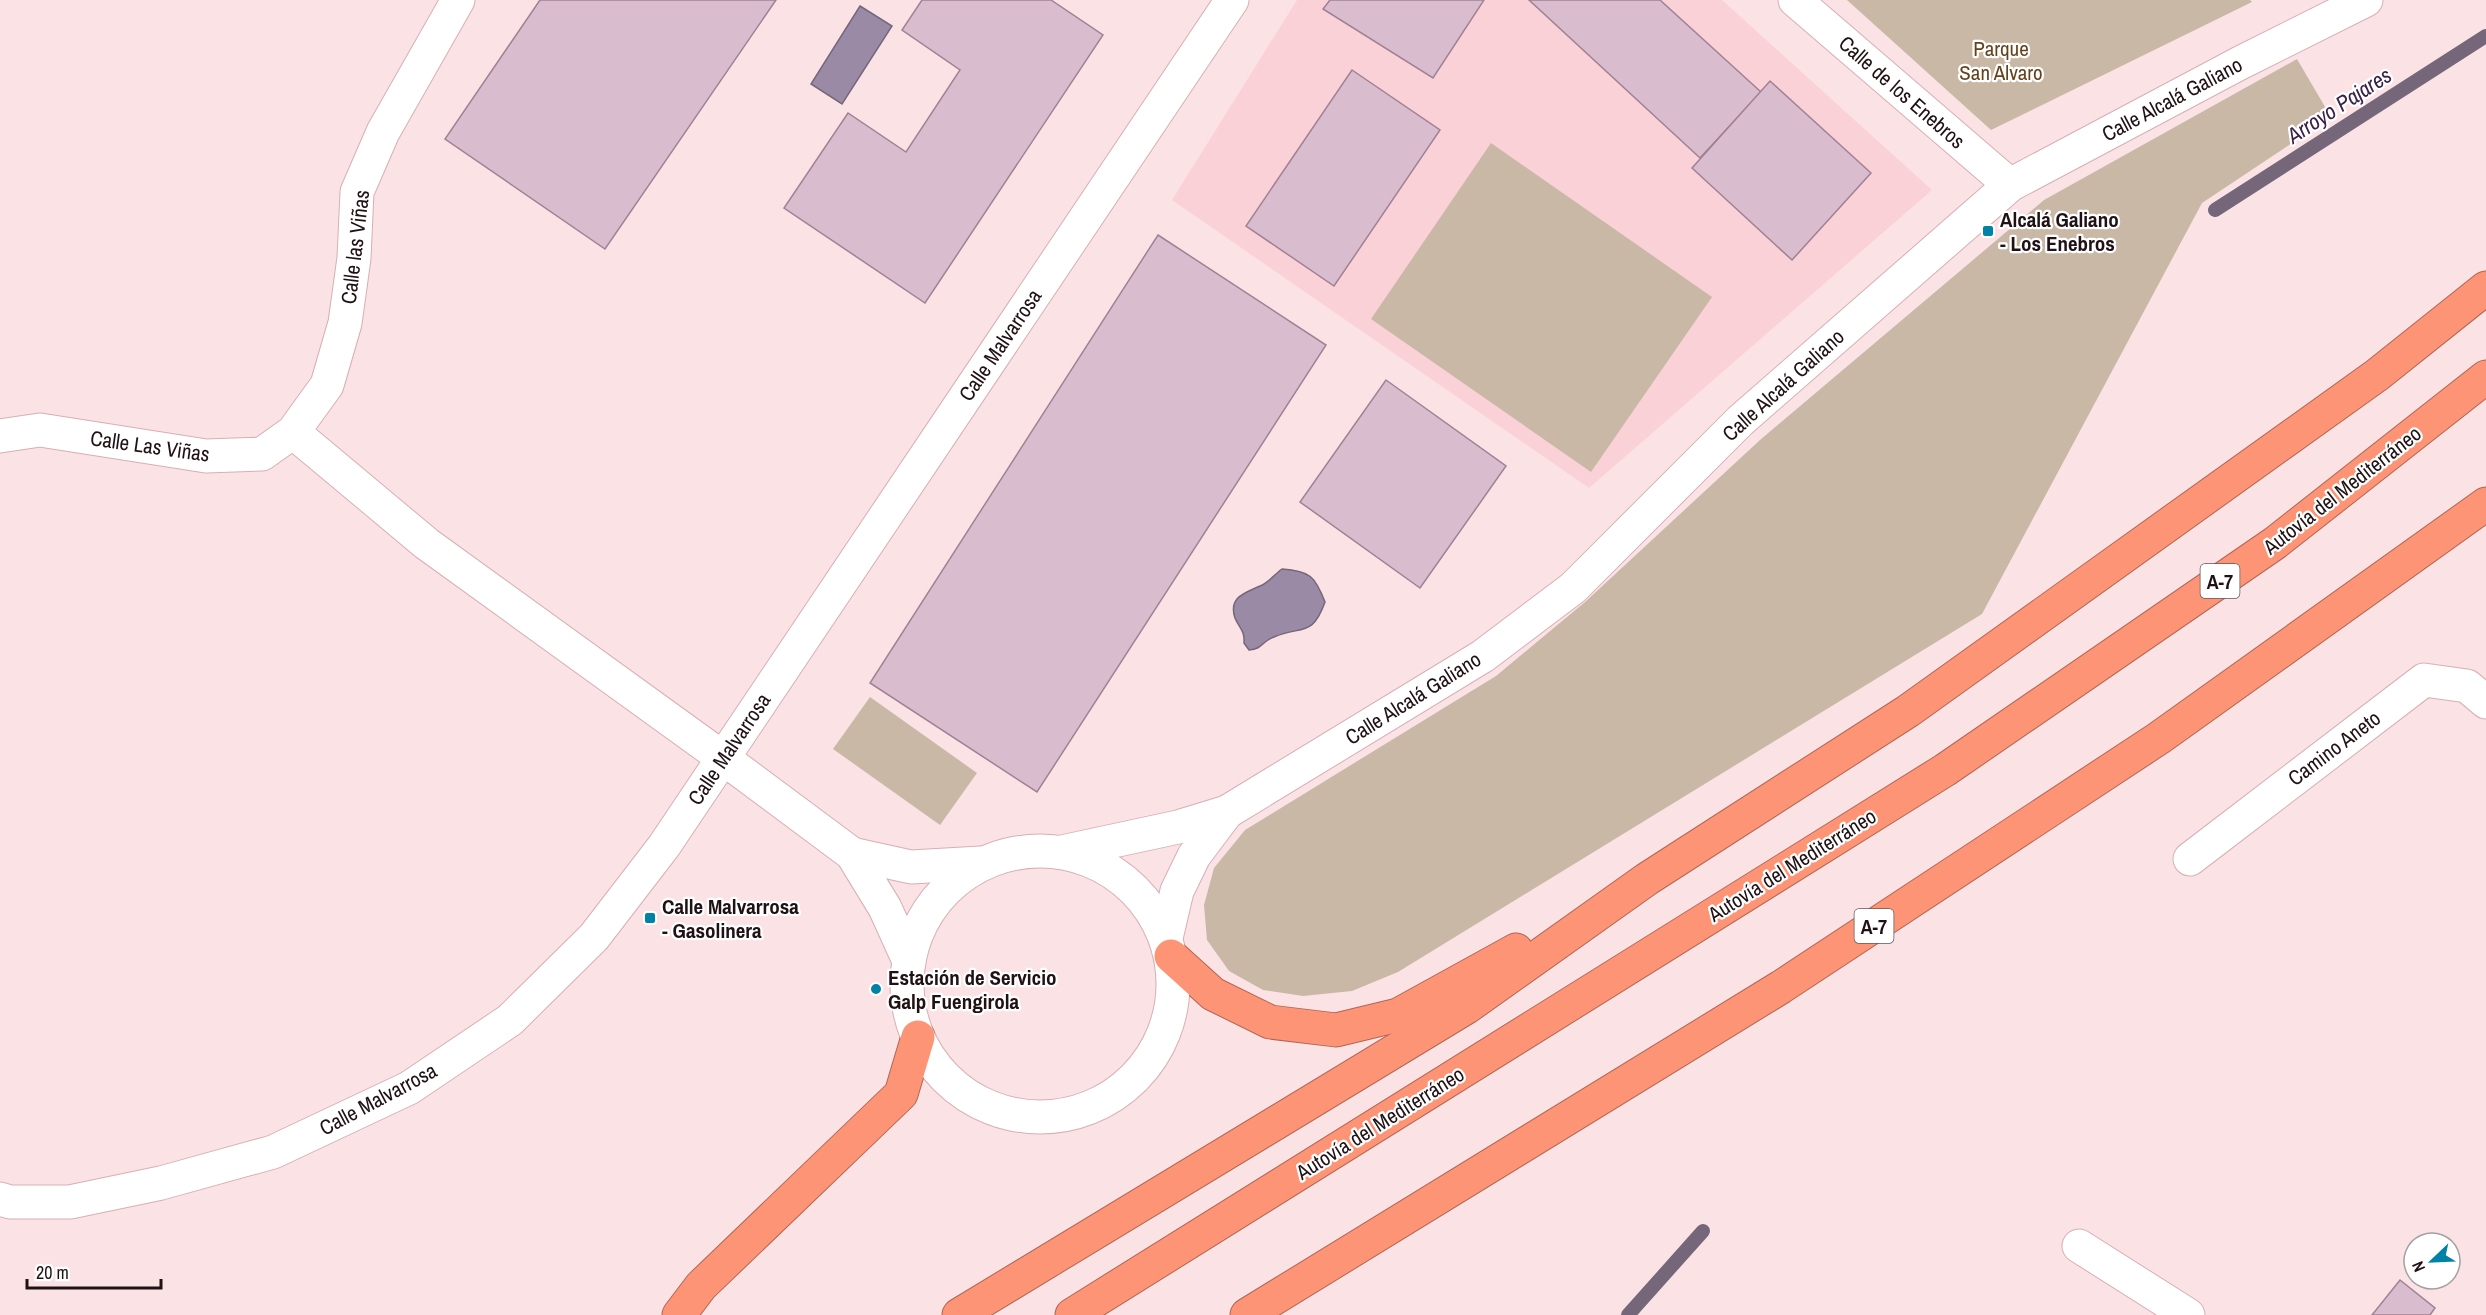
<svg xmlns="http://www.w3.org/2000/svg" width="2486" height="1315" font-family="'Archivo Narrow',sans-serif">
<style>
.built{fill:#fad1d7}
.green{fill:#cab8a7}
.water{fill:#9a8aa5;stroke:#75667a;stroke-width:1.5}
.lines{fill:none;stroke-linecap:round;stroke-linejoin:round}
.stream{stroke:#75667a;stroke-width:14}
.building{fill:#dabccf;stroke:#a08194;stroke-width:1.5}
.minor-casing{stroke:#d7afb4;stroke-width:35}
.highway-casing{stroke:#b06654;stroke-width:35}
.minor{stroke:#fff;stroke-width:33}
.highway{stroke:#fe9476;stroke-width:33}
.poi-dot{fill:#0082a6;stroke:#fff;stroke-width:2}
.labels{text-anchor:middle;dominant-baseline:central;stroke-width:4.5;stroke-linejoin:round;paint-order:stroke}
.shield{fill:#fff;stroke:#62585a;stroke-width:1.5}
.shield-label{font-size:20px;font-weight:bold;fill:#1f1114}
.park-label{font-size:21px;fill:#66421b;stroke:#fff}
.street-label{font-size:21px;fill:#1f1114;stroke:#fff}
.poi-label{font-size:21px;font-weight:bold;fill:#1f1114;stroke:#fff;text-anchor:start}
.water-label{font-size:22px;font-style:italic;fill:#392147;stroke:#fff}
</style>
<rect width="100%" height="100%" fill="#fbe2e5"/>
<polygon class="built" points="1297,0 1722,0 1932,190 1589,488 1172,200"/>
<g class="green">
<polygon points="1847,0 2250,0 2252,2 1991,130"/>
<polygon points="2297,59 2331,117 2202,203 1982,614 1398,972 1352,991 1303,996 1263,990 1229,971 1207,940 1204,905 1214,868 1245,830 1496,676 1585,602 1760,440 2044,200"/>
<polygon points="1491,143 1712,297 1591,472 1371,319"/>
<polygon points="870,697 977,773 940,825 833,749"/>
</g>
<g class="water">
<polygon points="860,6 892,26 842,104 811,84"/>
<path d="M1282,569C1310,571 1315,576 1325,602C1312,638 1302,625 1274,637C1262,641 1263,649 1249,650L1244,643C1245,630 1239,628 1235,618C1228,597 1245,593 1260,586C1268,583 1275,574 1282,569Z"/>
</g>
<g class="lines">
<g class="stream">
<polyline points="2215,210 2486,36"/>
<polyline points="1628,1315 1703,1231"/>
</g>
</g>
<g class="building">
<polygon points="540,0 776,0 605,249 445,139"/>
<polygon points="922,0 1051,0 1103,35 925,303 784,208 848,113 906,152 960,70 902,30"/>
<polygon points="1330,0 1484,0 1433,78 1323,9"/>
<polygon points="1529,0 1660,0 1761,92 1700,158"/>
<polygon points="1352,70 1440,130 1334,286 1246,226"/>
<polygon points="1770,81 1871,173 1792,260 1692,168"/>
<polygon points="1158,235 1326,345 1037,792 870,683"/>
<polygon points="1386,380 1506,466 1420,588 1300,502"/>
<polygon points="2400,1280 2435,1308 2430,1315 2372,1315"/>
</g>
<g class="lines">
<g class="minor-casing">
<g id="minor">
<polyline points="1795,0 2010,185"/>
<polyline points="293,432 427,544 723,758 852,854 885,908 909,961"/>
<polyline points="0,436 40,430 206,456 262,454 293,432 327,385 345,323 354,258 357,192 383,132 458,0"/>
<circle cx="1040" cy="984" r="133"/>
<polyline points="1062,852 1178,827 1227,812 1483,656 1573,588 1740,421 2010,185 2240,63 2366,0"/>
<polyline points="852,854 911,867 981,863"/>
<polyline points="2190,859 2424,680 2467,686 2486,702"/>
<polyline points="1166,938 1177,891 1194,856 1227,812"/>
<polyline points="0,1199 10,1202 70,1202 161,1183 273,1152 409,1088 510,1020 594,937 664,846 1232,0"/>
<polyline points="2079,1246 2188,1315"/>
</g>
</g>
<g class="highway-casing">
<g id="highway">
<polyline points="1171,956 1213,994 1270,1022 1336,1030 1398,1015 1516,950"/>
<polyline points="679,1315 701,1286 901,1094 918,1037"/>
<polyline points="959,1315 1467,1007 1647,879 1908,711 2377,375 2486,288"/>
<polyline points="1072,1315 1945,770 2275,543 2486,377"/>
<polyline points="1247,1315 1781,987 2159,738 2486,504"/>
</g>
</g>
<use href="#minor" class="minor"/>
<use href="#highway" class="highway"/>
</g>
<g class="poi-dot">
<rect x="1982" y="225" width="12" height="12" rx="3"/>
<rect x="644" y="912" width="12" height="12" rx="3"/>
<circle cx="876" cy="989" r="6"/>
</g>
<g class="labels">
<g class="shield">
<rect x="2200.5" y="564" width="39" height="34" rx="4.5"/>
<rect x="1854.5" y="909" width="39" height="34" rx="4.5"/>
</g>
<g class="shield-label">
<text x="2220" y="581">A-7</text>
<text x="1874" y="926">A-7</text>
</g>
<g class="park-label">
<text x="2001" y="48">Parque<tspan x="2001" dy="24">San Alvaro</tspan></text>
</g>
<g class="street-label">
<text transform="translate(1902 92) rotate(41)">Calle de los Enebros</text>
<text transform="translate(2172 99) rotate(-28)">Calle Alcalá Galiano</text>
<text transform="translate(355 247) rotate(-83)">Calle las Viñas</text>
<text transform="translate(1000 345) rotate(-56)">Calle Malvarrosa</text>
<text transform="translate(1783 385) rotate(-42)">Calle Alcalá Galiano</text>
<text transform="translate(150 446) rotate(8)">Calle Las Viñas</text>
<text transform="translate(2342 490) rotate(-38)">Autovía del Mediterráneo</text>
<text transform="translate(1413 698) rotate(-32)">Calle Alcalá Galiano</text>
<text transform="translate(2334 748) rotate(-37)">Camino Aneto</text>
<text transform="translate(729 749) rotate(-56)">Calle Malvarrosa</text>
<text transform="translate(1792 865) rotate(-32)">Autovía del Mediterráneo</text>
<text transform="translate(378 1099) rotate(-28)">Calle Malvarrosa</text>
<text transform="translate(1380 1123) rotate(-32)">Autovía del Mediterráneo</text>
</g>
<g class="poi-label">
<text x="2000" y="219">Alcalá Galiano<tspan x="2000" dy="24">- Los Enebros</tspan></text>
<text x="662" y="906">Calle Malvarrosa<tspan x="662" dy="24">- Gasolinera</tspan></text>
<text x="888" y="977">Estación de Servicio<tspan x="888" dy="24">Galp Fuengirola</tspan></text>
</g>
<g class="water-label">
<text transform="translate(2339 105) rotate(-33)">Arroyo Pajares</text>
</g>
</g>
<g transform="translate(2432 1261) rotate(247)"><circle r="28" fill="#ffffff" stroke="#a5a0a1" stroke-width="1.5"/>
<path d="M0-4.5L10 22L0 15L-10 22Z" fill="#0082a6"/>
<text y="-9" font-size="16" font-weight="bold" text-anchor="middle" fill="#1f1114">N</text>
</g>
<path d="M27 1279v9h134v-9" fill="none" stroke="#1f1114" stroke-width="3"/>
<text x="36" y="1279" font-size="18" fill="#1f1114" stroke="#ffffff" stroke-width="4.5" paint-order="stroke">20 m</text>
</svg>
